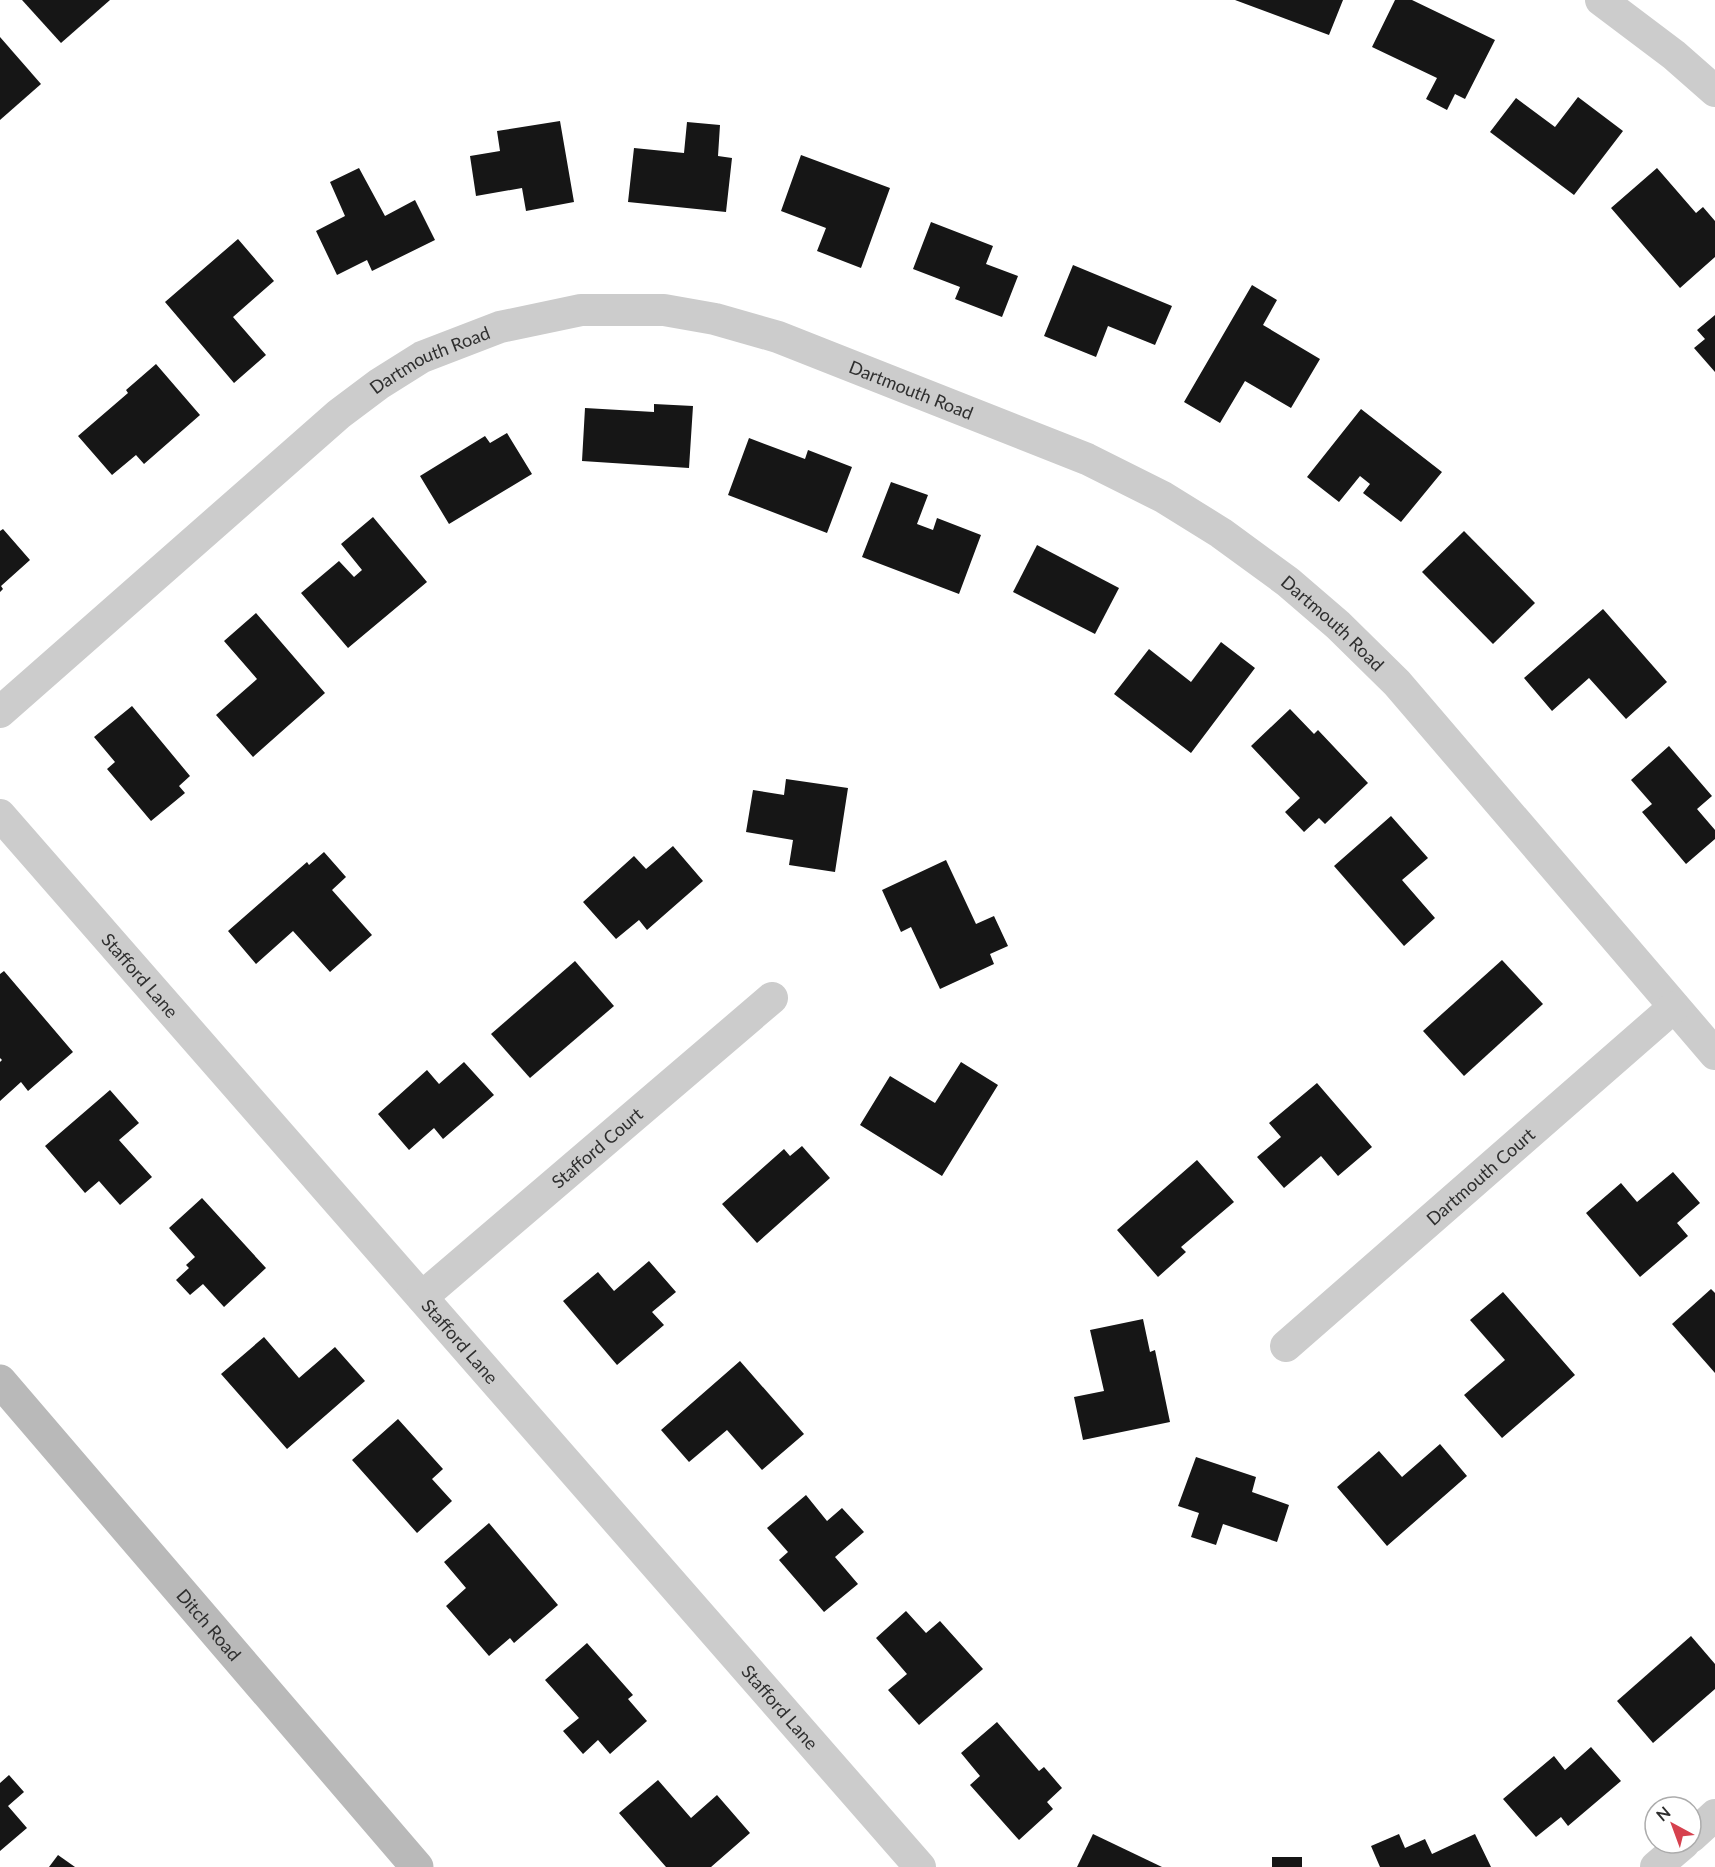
<svg xmlns="http://www.w3.org/2000/svg" width="1715" height="1867" font-family="Lato,sans-serif">
<style>
.building{fill:#161616}
.lines{fill:none;stroke-linecap:round;stroke-linejoin:round}
.minor{stroke:#ccc;stroke-width:32}
.secondary{stroke:#b9b9b9;stroke-width:33}
.labels{text-anchor:middle;dominant-baseline:central;stroke-width:6;stroke-linejoin:round;paint-order:stroke}
.street-label{font-size:18px;fill:#2f2f2f;stroke:#fff}
</style>
<rect width="100%" height="100%" fill="#fff"/>
<g class="building">
<polygon points="22,0 110,0 61,43"/>
<polygon points="1235,0 1343,0 1329,35"/>
<polygon points="1395,0 1412,0 1495,40 1465,99 1455,94 1447,110 1426,99 1437,78 1372,47"/>
<polygon points="0,37 41,84 0,120"/>
<polygon points="1578,97 1623,131 1574,195 1490,132 1516,98 1555,127"/>
<polygon points="560,121 574,202 526,211 522,188 476,196 470,156 500,151 497,131"/>
<polygon points="687,122 720,125 718,156 732,158 726,212 628,202 634,148 684,153"/>
<polygon points="801,155 890,188 861,268 817,251 826,228 781,211"/>
<polygon points="359,168 385,216 415,200 435,240 372,271 367,260 337,275 316,231 345,216 330,182"/>
<polygon points="1657,168 1696,213 1703,207 1715,221 1715,257 1680,288 1611,208"/>
<polygon points="931,222 993,246 986,264 1018,276 1002,317 955,299 960,287 913,269"/>
<polygon points="238,239 274,281 233,317 266,355 234,383 165,302"/>
<polygon points="1073,265 1172,306 1155,345 1108,326 1096,357 1044,336"/>
<polygon points="1252,285 1277,300 1263,325 1320,359 1291,408 1245,381 1220,423 1184,402"/>
<polygon points="1715,315 1715,372 1694,348 1705,339 1697,330"/>
<polygon points="156,364 200,415 144,464 136,455 112,475 78,436 128,393 126,390"/>
<polygon points="654,404 693,406 689,468 582,461 585,408 654,412"/>
<polygon points="1361,409 1442,472 1401,522 1363,493 1370,484 1360,476 1339,502 1307,477"/>
<polygon points="507,433 532,474 449,524 420,476 485,436 490,443"/>
<polygon points="749,438 805,459 808,450 852,467 827,533 728,495"/>
<polygon points="891,482 928,495 917,524 933,530 937,518 981,535 959,594 862,557"/>
<polygon points="373,517 427,582 348,648 301,593 339,561 354,577 362,570 341,544"/>
<polygon points="3,529 30,560 1,586 3,589 0,592 0,531"/>
<polygon points="1464,531 1535,603 1493,644 1422,572"/>
<polygon points="1037,545 1119,588 1095,634 1013,592"/>
<polygon points="1603,609 1667,682 1626,719 1589,678 1552,711 1524,678"/>
<polygon points="256,613 325,693 253,757 216,715 257,679 224,641"/>
<polygon points="1221,642 1255,668 1191,753 1114,694 1149,649 1191,682"/>
<polygon points="132,706 190,776 179,786 185,793 151,821 107,769 115,762 94,737"/>
<polygon points="1290,709 1314,734 1318,730 1368,783 1325,824 1319,818 1304,832 1285,812 1300,798 1251,746"/>
<polygon points="1669,746 1712,796 1697,809 1715,830 1715,839 1686,864 1642,812 1652,804 1631,780"/>
<polygon points="786,779 848,788 835,872 789,865 793,840 746,832 753,790 784,795"/>
<polygon points="1391,816 1428,858 1402,880 1435,918 1404,946 1334,866"/>
<polygon points="673,846 703,881 647,930 639,920 616,939 583,902 634,856 646,869"/>
<polygon points="324,852 346,877 332,890 372,935 330,972 293,931 256,964 228,931 307,862 309,865"/>
<polygon points="946,860 976,924 994,916 1008,946 990,954 994,964 940,989 911,927 901,932 882,890"/>
<polygon points="1502,960 1543,1004 1464,1076 1423,1031"/>
<polygon points="575,961 614,1006 530,1078 491,1034"/>
<polygon points="4,971 73,1052 28,1091 21,1082 0,1101 0,1062 2,1060 0,1058 0,974"/>
<polygon points="464,1062 494,1095 443,1139 434,1128 409,1150 378,1114 427,1070 439,1084"/>
<polygon points="961,1062 998,1085 942,1176 860,1125 890,1076 935,1103"/>
<polygon points="1317,1083 1372,1147 1338,1176 1321,1156 1284,1188 1257,1157 1281,1137 1269,1123"/>
<polygon points="110,1090 139,1123 119,1140 152,1177 120,1205 99,1181 85,1193 45,1146"/>
<polygon points="802,1146 830,1178 757,1243 722,1204 784,1149 790,1156"/>
<polygon points="1197,1160 1234,1202 1181,1247 1186,1252 1158,1277 1117,1230"/>
<polygon points="1673,1172 1700,1203 1677,1223 1688,1236 1640,1277 1586,1213 1621,1183 1637,1202"/>
<polygon points="202,1198 266,1268 224,1307 203,1284 190,1295 176,1280 189,1268 186,1265 195,1257 169,1228"/>
<polygon points="649,1261 676,1292 652,1312 664,1325 617,1365 563,1301 598,1272 614,1291"/>
<polygon points="1711,1289 1715,1293 1715,1373 1672,1324"/>
<polygon points="1503,1292 1575,1375 1502,1438 1464,1395 1505,1360 1470,1320"/>
<polygon points="1143,1319 1150,1352 1155,1350 1170,1422 1083,1440 1074,1397 1104,1391 1090,1330"/>
<polygon points="264,1337 299,1378 335,1347 365,1381 287,1449 221,1374"/>
<polygon points="740,1361 804,1434 762,1470 727,1430 689,1462 661,1430"/>
<polygon points="398,1419 443,1469 432,1479 452,1501 417,1533 352,1460"/>
<polygon points="1440,1444 1467,1476 1387,1546 1337,1487 1379,1451 1402,1477"/>
<polygon points="1196,1457 1256,1477 1252,1492 1289,1505 1277,1542 1223,1524 1216,1545 1191,1537 1199,1513 1178,1506"/>
<polygon points="806,1495 827,1521 842,1508 864,1532 835,1557 858,1584 824,1612 779,1560 788,1552 767,1528"/>
<polygon points="489,1523 558,1605 514,1643 510,1638 489,1656 446,1606 466,1588 444,1562"/>
<polygon points="906,1611 926,1633 940,1621 983,1669 919,1725 888,1690 907,1674 876,1638"/>
<polygon points="1691,1636 1715,1664 1715,1689 1653,1743 1617,1701"/>
<polygon points="587,1643 633,1695 628,1699 647,1721 610,1754 598,1740 583,1754 563,1731 579,1718 545,1680"/>
<polygon points="997,1722 1039,1771 1044,1767 1062,1788 1047,1802 1053,1809 1019,1840 970,1785 980,1776 961,1753"/>
<polygon points="1591,1747 1621,1781 1568,1826 1561,1817 1536,1837 1503,1799 1554,1756 1565,1770"/>
<polygon points="9,1775 24,1792 8,1806 27,1828 0,1851 0,1783"/>
<polygon points="658,1780 691,1818 717,1795 750,1833 711,1867 666,1867 619,1813"/>
<polygon points="1093,1834 1162,1867 1077,1867"/>
<polygon points="1399,1834 1405,1848 1425,1839 1432,1854 1475,1834 1491,1867 1380,1867 1371,1846"/>
<polygon points="58,1855 75,1867 49,1867"/>
<rect x="1272" y="1857" width="30" height="10"/>
</g>
<g class="lines">
<g class="minor">
<polyline points="1601,0 1674,55 1715,91"/>
<path id="s1" d="M0,712L339,414L379,384L422,357L500,327L581,310H664L715,319L778,337L1087,459L1163,497L1221,533L1288,582L1338,625L1397,683L1715,1054"/>
<path id="s2" d="M0,815L920,1867"/>
<path id="s3" d="M422,1297L772,998"/>
<path id="s4" d="M1286,1346L1674,1007"/>
<polyline points="1691,1837 1715,1815"/>
<polyline points="1656,1867 1684,1843"/>
</g>
<path class="secondary" id="s5" d="M0,1381L417,1867"/>
</g>
<g class="labels">
<g class="street-label">
<text stroke="none"><textPath href="#s1" startOffset="558">Dartmouth Road</textPath></text>
<text stroke="none"><textPath href="#s1" startOffset="1062">Dartmouth Road</textPath></text>
<text stroke="none"><textPath href="#s1" startOffset="1548">Dartmouth Road</textPath></text>
<text stroke="none"><textPath href="#s2" startOffset="213">Stafford Lane</textPath></text>
<text stroke="none"><textPath href="#s3" startOffset="230">Stafford Court</textPath></text>
<text stroke="none"><textPath href="#s4" startOffset="258">Dartmouth Court</textPath></text>
<text stroke="none"><textPath href="#s2" startOffset="699">Stafford Lane</textPath></text>
<text stroke="none"><textPath href="#s5" startOffset="321">Ditch Road</textPath></text>
<text stroke="none"><textPath href="#s2" startOffset="1185">Stafford Lane</textPath></text>
</g>
</g>
<g transform="translate(1673 1825) rotate(319)"><circle r="28" fill="#ffffff" stroke="#acacac" stroke-width="1.5"/>
<path d="M0-4.5L10 22L0 15L-10 22Z" fill="#d6414e"/>
<text y="-9" font-size="16" font-weight="bold" text-anchor="middle" fill="#2f2f2f">N</text>
</g>
</svg>
